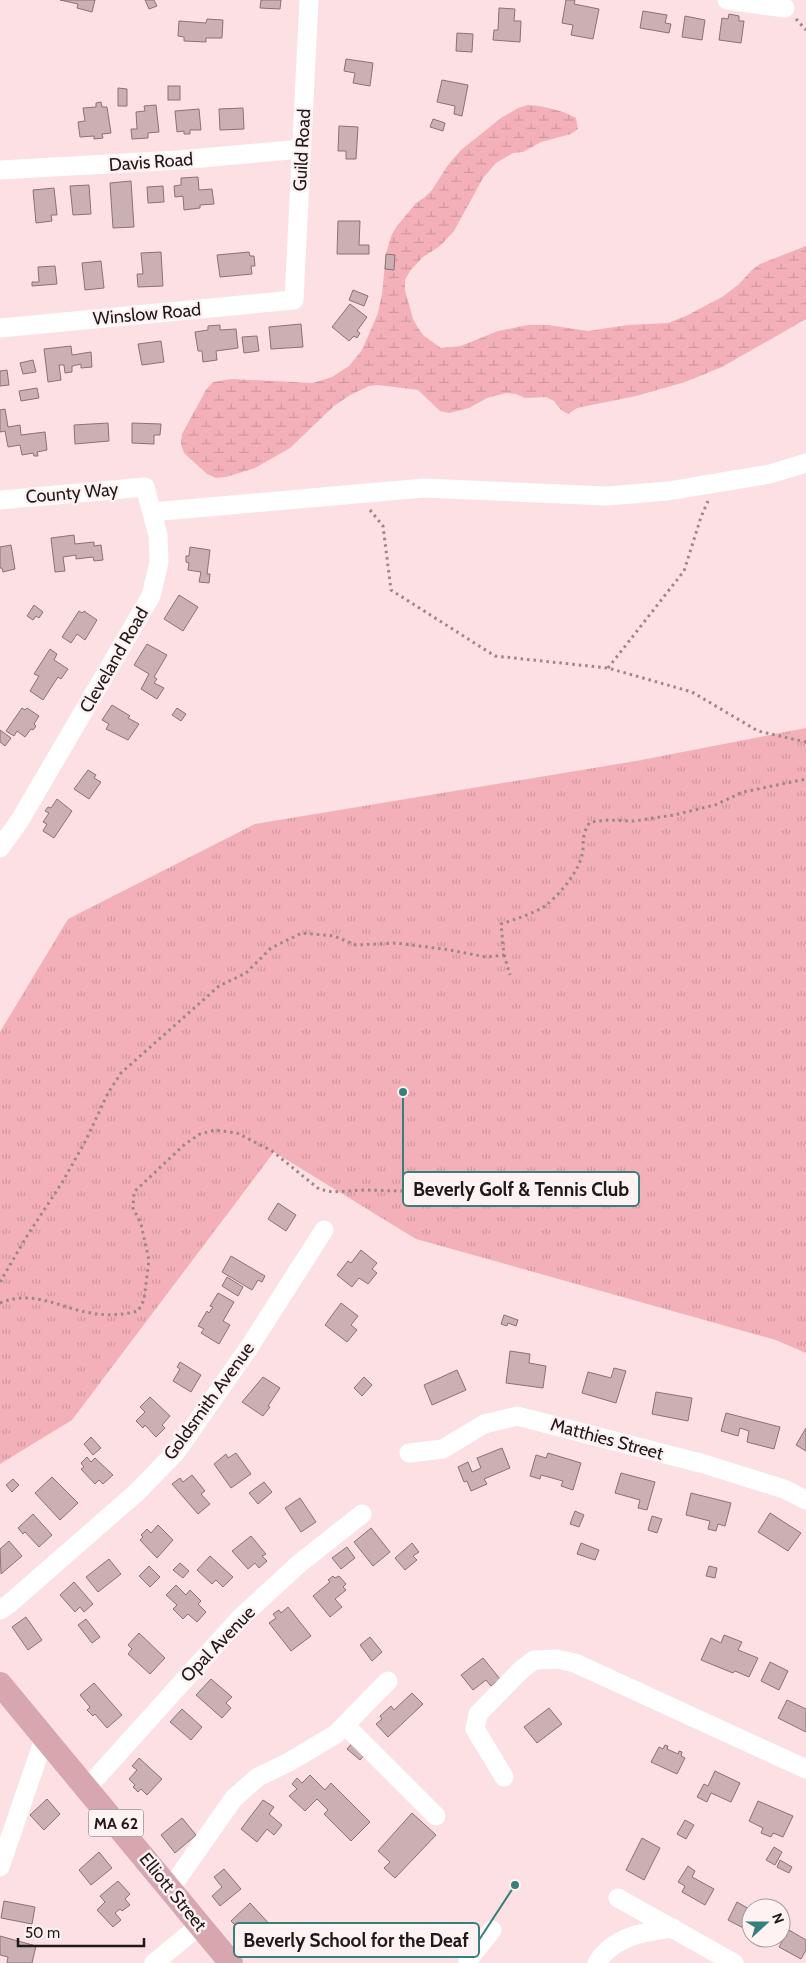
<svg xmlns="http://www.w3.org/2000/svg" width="806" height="1963" font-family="Cabin,sans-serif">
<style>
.grass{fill:url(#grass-tufts)}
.wetland{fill:url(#wetland-marsh)}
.building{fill:#cbb0b3;stroke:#8a7274}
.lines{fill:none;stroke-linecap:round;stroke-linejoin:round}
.path{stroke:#9b8789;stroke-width:3;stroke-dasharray:2.5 4;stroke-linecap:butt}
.minor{stroke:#fff;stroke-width:19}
.major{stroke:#d7a6ae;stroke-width:24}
.labels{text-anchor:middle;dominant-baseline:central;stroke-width:5;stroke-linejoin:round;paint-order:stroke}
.shield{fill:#fef2f3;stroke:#64595a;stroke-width:1}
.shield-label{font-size:16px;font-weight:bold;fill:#221819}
.street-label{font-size:18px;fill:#221819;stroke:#fef2f3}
.leader{fill:none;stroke:#377f7b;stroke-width:2}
.callout-dot{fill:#377f7b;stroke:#fef2f3;stroke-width:2}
.callout{fill:#fef2f3;stroke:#377f7b;stroke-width:2}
.callout-label{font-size:19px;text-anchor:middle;font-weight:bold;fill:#221819}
</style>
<defs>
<pattern id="grass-tufts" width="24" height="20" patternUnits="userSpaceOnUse" patternTransform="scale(1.25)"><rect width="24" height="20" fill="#f3b0b8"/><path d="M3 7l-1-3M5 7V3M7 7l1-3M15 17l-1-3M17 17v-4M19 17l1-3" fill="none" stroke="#d0979e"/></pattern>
<pattern id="wetland-marsh" width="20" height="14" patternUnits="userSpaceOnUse" patternTransform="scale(1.25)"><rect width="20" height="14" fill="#f3b0b8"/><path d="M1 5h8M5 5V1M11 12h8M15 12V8" fill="none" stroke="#d0979e"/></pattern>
</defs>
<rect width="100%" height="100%" fill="#fce0e3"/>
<polygon class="grass" points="806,728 806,1353 776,1340 416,1239 274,1152 72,1420 0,1464 0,1032 68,919 255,824 636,761"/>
<path class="wetland" d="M528,105C544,106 562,110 576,118L578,129L571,134L541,142L523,152L513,153L496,163L483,178L454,231L440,246L423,257L410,271L405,280V290L413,319L418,328L424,336L441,348L461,346L498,331L528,325H548L588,331L628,325L668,323L686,316L722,297L738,285L752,270L760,264L806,246V319L722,367L685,382L636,396L577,408L568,414L561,410L554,401L546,397L525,398L516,394L506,393L487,398L469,408L449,413L440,411L418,390L378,385L369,386L350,395L334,406L290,448L255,468L226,477L216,478L207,474L184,453L181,444L182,434L206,390L213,382L232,379L313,383L332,377L349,366L362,350L378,313L382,294L386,253L392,234L397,226L416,203L425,197L432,190L448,165L461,150L501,118L518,108Z"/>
<g class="building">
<polygon points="60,0 95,0 92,12 77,8 78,4"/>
<polygon points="145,0 154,0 157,6 149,9"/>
<polygon points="261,0 281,0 280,9 260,8"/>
<polygon points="566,0 575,0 574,4 599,9 593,39 571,35 573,25 562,23"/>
<polygon points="499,8 515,9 514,21 521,21 520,42 493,40 494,30 498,30"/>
<polygon points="643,11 667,15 665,23 671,24 669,33 640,28"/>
<polygon points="729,14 739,16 739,21 744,21 741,43 719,40 722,18 728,19"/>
<polygon points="685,16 705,20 702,40 682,37"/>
<polygon points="207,19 223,20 222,38 206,38 206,42 184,41 184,37 178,36 179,21 206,23"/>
<polygon points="457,33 473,34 472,52 456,51"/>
<polygon points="346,59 373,63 370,86 353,83 355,73 344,71"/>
<polygon points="442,80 468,85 462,116 454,114 455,106 437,102"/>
<rect x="168" y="86" width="12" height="14"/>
<polygon points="118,88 127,89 127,106 118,106"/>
<polygon points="101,102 102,107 107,107 111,133 102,134 103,138 94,139 94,136 80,137 78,122 85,121 83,108 96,107 96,103"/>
<polygon points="156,105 159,132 148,133 148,138 132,139 131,129 137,129 136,112 145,111 144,106"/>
<polygon points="243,108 244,129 220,130 219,109"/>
<polygon points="199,109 201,130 190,130 190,134 184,134 184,131 177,132 175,111"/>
<polygon points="433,119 445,123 443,131 430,127"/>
<polygon points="339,126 358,127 356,159 346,159 346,151 338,151"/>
<polygon points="198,177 199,190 212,189 214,204 200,205 200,208 184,210 183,196 175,197 174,186 181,185 181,178"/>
<polygon points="131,181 134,227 113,228 110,183"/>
<polygon points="89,185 91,214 73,215 70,186"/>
<polygon points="163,186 164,202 148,203 147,187"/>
<polygon points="54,188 57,215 51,215 52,221 36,223 33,190"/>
<polygon points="338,221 360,221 359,245 369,245 369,254 337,254"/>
<polygon points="161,252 163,286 138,287 137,274 143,274 141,253"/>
<polygon points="249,252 250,256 254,256 255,266 251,266 252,274 220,277 217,255"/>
<polygon points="386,254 395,255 394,270 385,269"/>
<polygon points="101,261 104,288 85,290 82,263"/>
<polygon points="55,266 57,284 32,286 32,282 39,282 38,267"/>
<polygon points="353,290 368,296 364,306 349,300"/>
<polygon points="350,304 367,317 357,331 360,333 357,338 354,336 349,341 332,327"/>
<polygon points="301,324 303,347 271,349 269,327"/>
<polygon points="220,325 220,330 236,329 238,348 216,351 217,360 203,362 202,351 198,351 195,332 208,330 208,326"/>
<polygon points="257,336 259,351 244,353 242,337"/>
<polygon points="161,341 164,362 142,365 138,344"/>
<polygon points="71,346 72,355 91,352 92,367 81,368 81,364 72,366 72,372 65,373 64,365 59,365 61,380 48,382 44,349"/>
<polygon points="33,360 36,372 23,374 20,363"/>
<polygon points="7,370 9,385 0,386 0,371"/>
<polygon points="37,388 39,398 21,401 19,391"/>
<polygon points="5,409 8,427 20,425 21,435 45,432 47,450 37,452 38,456 34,456 33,453 22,455 20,445 8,447 5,431 0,432 0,410"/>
<polygon points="108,423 109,441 75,444 74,425"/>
<polygon points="132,423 161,424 160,435 154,435 154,444 132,443"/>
<polygon points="74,535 75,544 94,542 94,546 101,545 103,560 94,561 93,557 76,559 76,555 63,557 65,571 55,572 51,538"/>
<polygon points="11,545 15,569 3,572 2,568 0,568 0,547"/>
<polygon points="190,547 210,550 207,574 210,574 209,583 199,582 201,572 188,570 189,563 186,562 186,556 189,556"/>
<polygon points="179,595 198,607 183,631 164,619"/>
<polygon points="34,605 43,612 39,618 36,616 33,620 27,616"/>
<polygon points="79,611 82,613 84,611 97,620 85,640 77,634 71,643 62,637"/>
<polygon points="147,644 167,655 154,677 157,679 154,683 164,688 157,699 141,689 149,674 134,665"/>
<polygon points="50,649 57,654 54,660 68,669 61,679 58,677 43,700 30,691 39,676 34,674"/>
<polygon points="112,705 130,716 128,718 139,724 128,740 106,729 109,724 102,720"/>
<polygon points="22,708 25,710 27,708 39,716 34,724 36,726 33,730 31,729 25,737 17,731 14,736 6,731"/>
<polygon points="177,708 186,714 181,721 172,715"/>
<polygon points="0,730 11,738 5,746 0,742"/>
<polygon points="88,770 96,775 94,778 101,782 89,799 74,789"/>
<polygon points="57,799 72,811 54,838 43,831 47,824 43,822 49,813 45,811 48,807 51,808"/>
<polygon points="278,1203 296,1215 286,1231 268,1219"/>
<polygon points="361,1250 377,1263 372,1269 377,1273 368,1284 359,1278 352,1287 337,1275 348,1261 351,1263"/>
<polygon points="231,1256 265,1276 262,1282 258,1280 252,1290 222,1272"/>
<polygon points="227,1277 243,1287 238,1296 222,1286"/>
<polygon points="218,1293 234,1302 223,1321 230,1325 219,1344 201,1333 204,1329 198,1326 207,1311 209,1313 213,1307 210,1306"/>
<polygon points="341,1303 358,1316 351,1325 357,1330 347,1342 325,1325"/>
<polygon points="504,1315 518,1320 516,1326 508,1323 507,1326 501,1324"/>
<polygon points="510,1351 530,1354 529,1363 546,1366 543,1388 506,1383"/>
<polygon points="180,1362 201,1375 191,1392 173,1381 180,1369 177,1367"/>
<polygon points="614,1368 626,1371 616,1403 582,1393 588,1372 611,1378"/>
<polygon points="457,1370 466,1390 432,1405 424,1385"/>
<polygon points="263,1377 280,1388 268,1406 270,1407 263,1416 242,1402"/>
<polygon points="364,1377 372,1385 362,1396 354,1388"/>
<polygon points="656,1392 692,1398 688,1421 652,1414"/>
<polygon points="150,1397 170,1416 162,1425 165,1428 156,1437 145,1425 143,1428 136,1421 145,1412 140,1407"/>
<polygon points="726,1413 780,1427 774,1449 747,1442 749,1431 740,1428 738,1436 721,1431"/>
<polygon points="806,1428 806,1451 796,1445"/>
<polygon points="91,1437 101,1448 93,1455 84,1444"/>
<polygon points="502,1448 510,1468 484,1479 487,1484 471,1491 467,1481 464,1482 458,1467 468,1462 472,1472 481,1468 477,1458"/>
<polygon points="236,1453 251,1474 231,1488 214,1464 226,1454 228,1458"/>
<polygon points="548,1453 581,1463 573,1490 561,1486 563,1481 541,1475 540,1479 530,1476 536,1455 546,1458"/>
<polygon points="87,1457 91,1462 95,1458 113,1475 103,1484 99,1480 95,1484 81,1469 84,1467 81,1463"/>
<polygon points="621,1473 655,1482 647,1510 638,1508 640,1500 615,1493"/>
<polygon points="192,1475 205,1491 201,1494 210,1504 198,1514 172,1484 180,1478 183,1482"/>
<polygon points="52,1477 78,1503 60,1520 35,1493"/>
<polygon points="13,1479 19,1485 12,1492 6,1485"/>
<polygon points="264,1482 272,1492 258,1504 249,1493"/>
<polygon points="691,1493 731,1503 725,1526 718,1524 716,1531 708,1529 710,1521 686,1515"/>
<polygon points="300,1498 316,1522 301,1532 285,1508"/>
<polygon points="575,1511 584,1515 579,1527 570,1524"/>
<polygon points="770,1513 801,1533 788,1551 758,1532"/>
<polygon points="33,1514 52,1535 39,1547 25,1532 23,1534 18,1528"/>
<polygon points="652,1516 662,1519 657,1533 648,1530"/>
<polygon points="158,1525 173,1540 157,1558 140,1540 143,1537 141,1535 147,1529 151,1533"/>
<polygon points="371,1528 390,1552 373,1566 354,1542"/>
<polygon points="251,1536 266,1554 262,1556 267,1561 259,1568 255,1563 248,1569 232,1551"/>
<polygon points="9,1541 22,1556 1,1574 0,1549"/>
<polygon points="412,1543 419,1552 413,1556 417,1560 405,1570 395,1558"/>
<polygon points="581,1543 599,1550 595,1560 577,1554"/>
<polygon points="347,1547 355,1558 341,1569 332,1558"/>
<polygon points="210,1556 233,1577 223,1587 216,1580 212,1584 197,1570"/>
<polygon points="109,1559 121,1574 98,1592 86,1577"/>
<polygon points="180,1563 189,1571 183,1578 173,1570"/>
<polygon points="149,1566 160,1577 150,1587 139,1576"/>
<polygon points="709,1566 717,1568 715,1578 706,1576"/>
<polygon points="333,1576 335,1578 339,1576 346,1584 343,1587 346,1590 335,1599 342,1607 330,1617 313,1596 330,1582 328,1580"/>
<polygon points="74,1582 93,1604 84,1612 80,1607 75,1612 60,1595"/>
<polygon points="176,1585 186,1595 190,1590 201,1601 198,1604 206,1612 197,1622 188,1614 183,1619 173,1609 177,1605 166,1595"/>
<polygon points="288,1607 311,1636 291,1651 269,1623 276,1618 273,1614 279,1610 281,1613"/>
<polygon points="26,1617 42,1640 28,1650 12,1627"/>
<polygon points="86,1619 100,1637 92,1643 78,1625"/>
<polygon points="139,1633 165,1658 150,1674 128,1654 132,1649 128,1645"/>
<polygon points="724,1635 742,1642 738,1650 758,1658 749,1677 735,1671 733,1673 701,1660 711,1638 721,1643"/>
<polygon points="370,1637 382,1652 372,1661 360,1645"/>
<polygon points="483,1658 500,1679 491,1686 486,1680 473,1690 461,1675"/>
<polygon points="770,1662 788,1671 779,1690 761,1681"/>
<polygon points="211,1679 232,1697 226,1703 231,1708 222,1718 196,1695"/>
<polygon points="94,1683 122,1715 107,1728 95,1714 93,1716 87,1710 90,1707 80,1695"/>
<polygon points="412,1693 423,1704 388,1737 376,1724 382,1719 380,1716 391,1706 394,1710"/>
<polygon points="787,1700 806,1709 806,1732 778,1718"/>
<polygon points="549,1708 562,1724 537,1743 524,1727"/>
<polygon points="182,1709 202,1727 191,1740 170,1722"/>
<polygon points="355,1740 368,1751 360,1760 347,1749"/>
<polygon points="665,1745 668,1746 667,1749 678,1754 679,1751 682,1752 681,1756 685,1758 677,1774 651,1762 659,1747 663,1749"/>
<polygon points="139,1758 162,1779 147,1795 141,1789 138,1792 133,1787 135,1785 129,1779 137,1770 132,1766"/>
<polygon points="715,1771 740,1783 731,1802 711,1793 707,1802 697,1797 704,1784 708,1786"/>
<polygon points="310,1775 325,1790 331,1783 370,1822 351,1841 324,1814 328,1810 317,1799 305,1811 289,1796 297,1789 292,1784 297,1778 302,1783"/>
<polygon points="47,1799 60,1814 44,1830 30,1815"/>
<polygon points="263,1800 274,1807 269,1814 282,1825 274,1835 267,1829 257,1842 241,1829"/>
<polygon points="758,1801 793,1816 783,1837 773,1833 771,1837 761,1833 763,1828 749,1821"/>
<polygon points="412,1813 436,1835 395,1878 384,1868 390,1862 378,1851"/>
<polygon points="182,1818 196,1835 175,1853 161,1835"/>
<polygon points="685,1820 694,1825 686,1839 677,1834"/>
<polygon points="642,1838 660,1848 644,1880 626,1870"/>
<polygon points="774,1847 782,1852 775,1865 766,1860"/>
<polygon points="99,1852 112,1868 91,1885 79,1870"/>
<polygon points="780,1860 792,1867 789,1873 777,1867"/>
<polygon points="688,1866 695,1871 692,1877 714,1889 705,1905 682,1892 685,1886 678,1882"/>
<polygon points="224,1869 241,1889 220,1906 212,1896 222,1887 214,1877"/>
<polygon points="118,1881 130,1894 125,1899 130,1905 122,1911 120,1909 115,1913 121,1920 113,1927 97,1910 105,1902 100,1896"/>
<polygon points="4,1901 35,1907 32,1924 1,1918"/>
<polygon points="737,1902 751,1910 751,1932 728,1920"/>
<polygon points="250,1903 273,1928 259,1940 248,1927 244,1931 239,1925 237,1927 231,1921"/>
<polygon points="789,1930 806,1940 806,1950 801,1959 779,1947"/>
<polygon points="0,1936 36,1946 32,1963 7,1963 8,1957 0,1955"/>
</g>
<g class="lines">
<g class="path">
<polyline points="796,19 806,30"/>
<polyline points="370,510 383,526 391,590 495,656 608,668 692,692 758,731 806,742"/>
<polyline points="608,668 684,571 701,517 708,501"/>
<polyline points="504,955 510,975"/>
<path d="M0,1282L27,1236L63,1181L86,1140L108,1093L121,1073L219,986L246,973L271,948L302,933L334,936L356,945L396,943L450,950L486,957L504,955L501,924C515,919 533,914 545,906C559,895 575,876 581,859C586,844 579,839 590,822L609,820L634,821L674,815L715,805L743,792L806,779"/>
<path d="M0,1303C34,1289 59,1308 91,1313C107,1316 123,1315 138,1311L144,1300L149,1260L141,1224L133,1208L134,1192L185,1144L200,1134L215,1130L237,1133L272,1151L319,1189L332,1192L364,1190L438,1192L469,1202L533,1200"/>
</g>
<g class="minor">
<polyline points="727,0 785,8"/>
<polyline points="0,170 179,160 302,149"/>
<polyline points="0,328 294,300 309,0"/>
<polyline points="0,500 145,487 158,535 159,562 151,596 20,820 0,848"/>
<polyline points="152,512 424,488 607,496 668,491 770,474 806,463"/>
<polyline points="409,1453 443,1449 484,1424 517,1416 704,1464 784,1489 806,1500"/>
<polyline points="0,1610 9,1604 136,1493 176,1452 248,1349 324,1230"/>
<polyline points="345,1725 436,1816"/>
<polyline points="504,1777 475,1729 478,1714 521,1670 534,1660 557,1659 575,1663 806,1769"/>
<polyline points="87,1788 240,1618 300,1563 362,1514"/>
<polyline points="0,1867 44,1739"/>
<polyline points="170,1889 234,1798 258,1777 289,1762 336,1734 388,1681"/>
<polyline points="618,1898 734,1963"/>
<polyline points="154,1963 200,1925"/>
<polyline points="468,1963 468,1960 492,1930"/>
<path d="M597,1963C613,1936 644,1932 673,1928"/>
</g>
<polyline class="major" points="0,1684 231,1963"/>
</g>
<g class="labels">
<rect class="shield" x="88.5" y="1809.5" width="55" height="27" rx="4"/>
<g class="shield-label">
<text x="116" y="1823">MA 62</text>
</g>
<g class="street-label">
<text transform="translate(302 150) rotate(-87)">Guild Road</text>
<text transform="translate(151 162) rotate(-4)">Davis Road</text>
<text transform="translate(147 314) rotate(-5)">Winslow Road</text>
<text transform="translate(72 493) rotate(-5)">County Way</text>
<text transform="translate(114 660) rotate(-60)">Cleveland Road</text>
<text transform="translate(209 1401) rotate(-54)">Goldsmith Avenue</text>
<text transform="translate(607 1439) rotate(15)">Matthies Street</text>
<text transform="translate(218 1644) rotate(-46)">Opal Avenue</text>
<text transform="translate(173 1892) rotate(51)">Elliott Street</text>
</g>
</g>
<path class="leader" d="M403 1092L403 1189M515 1885L479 1940"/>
<g class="callout-dot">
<circle cx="403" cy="1092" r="5"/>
<circle cx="515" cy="1885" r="5"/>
</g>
<g class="callout">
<rect x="403" y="1172" width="236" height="34" rx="5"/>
<rect x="234" y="1923" width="245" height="34" rx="5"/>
</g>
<g class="callout-label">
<text x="521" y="1196">Beverly Golf &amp; Tennis Club</text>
<text x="356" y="1947">Beverly School for the Deaf</text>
</g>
<g transform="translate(766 1923) rotate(69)"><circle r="24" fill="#fef2f3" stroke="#a69b9c"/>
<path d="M0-4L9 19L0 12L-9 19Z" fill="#377f7b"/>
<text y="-8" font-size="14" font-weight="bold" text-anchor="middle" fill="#221819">N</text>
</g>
<path d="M18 1938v8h126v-8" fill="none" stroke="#221819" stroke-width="2.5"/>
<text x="25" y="1938" font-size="15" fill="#221819" stroke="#fef2f3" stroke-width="4" paint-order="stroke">50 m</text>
</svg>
